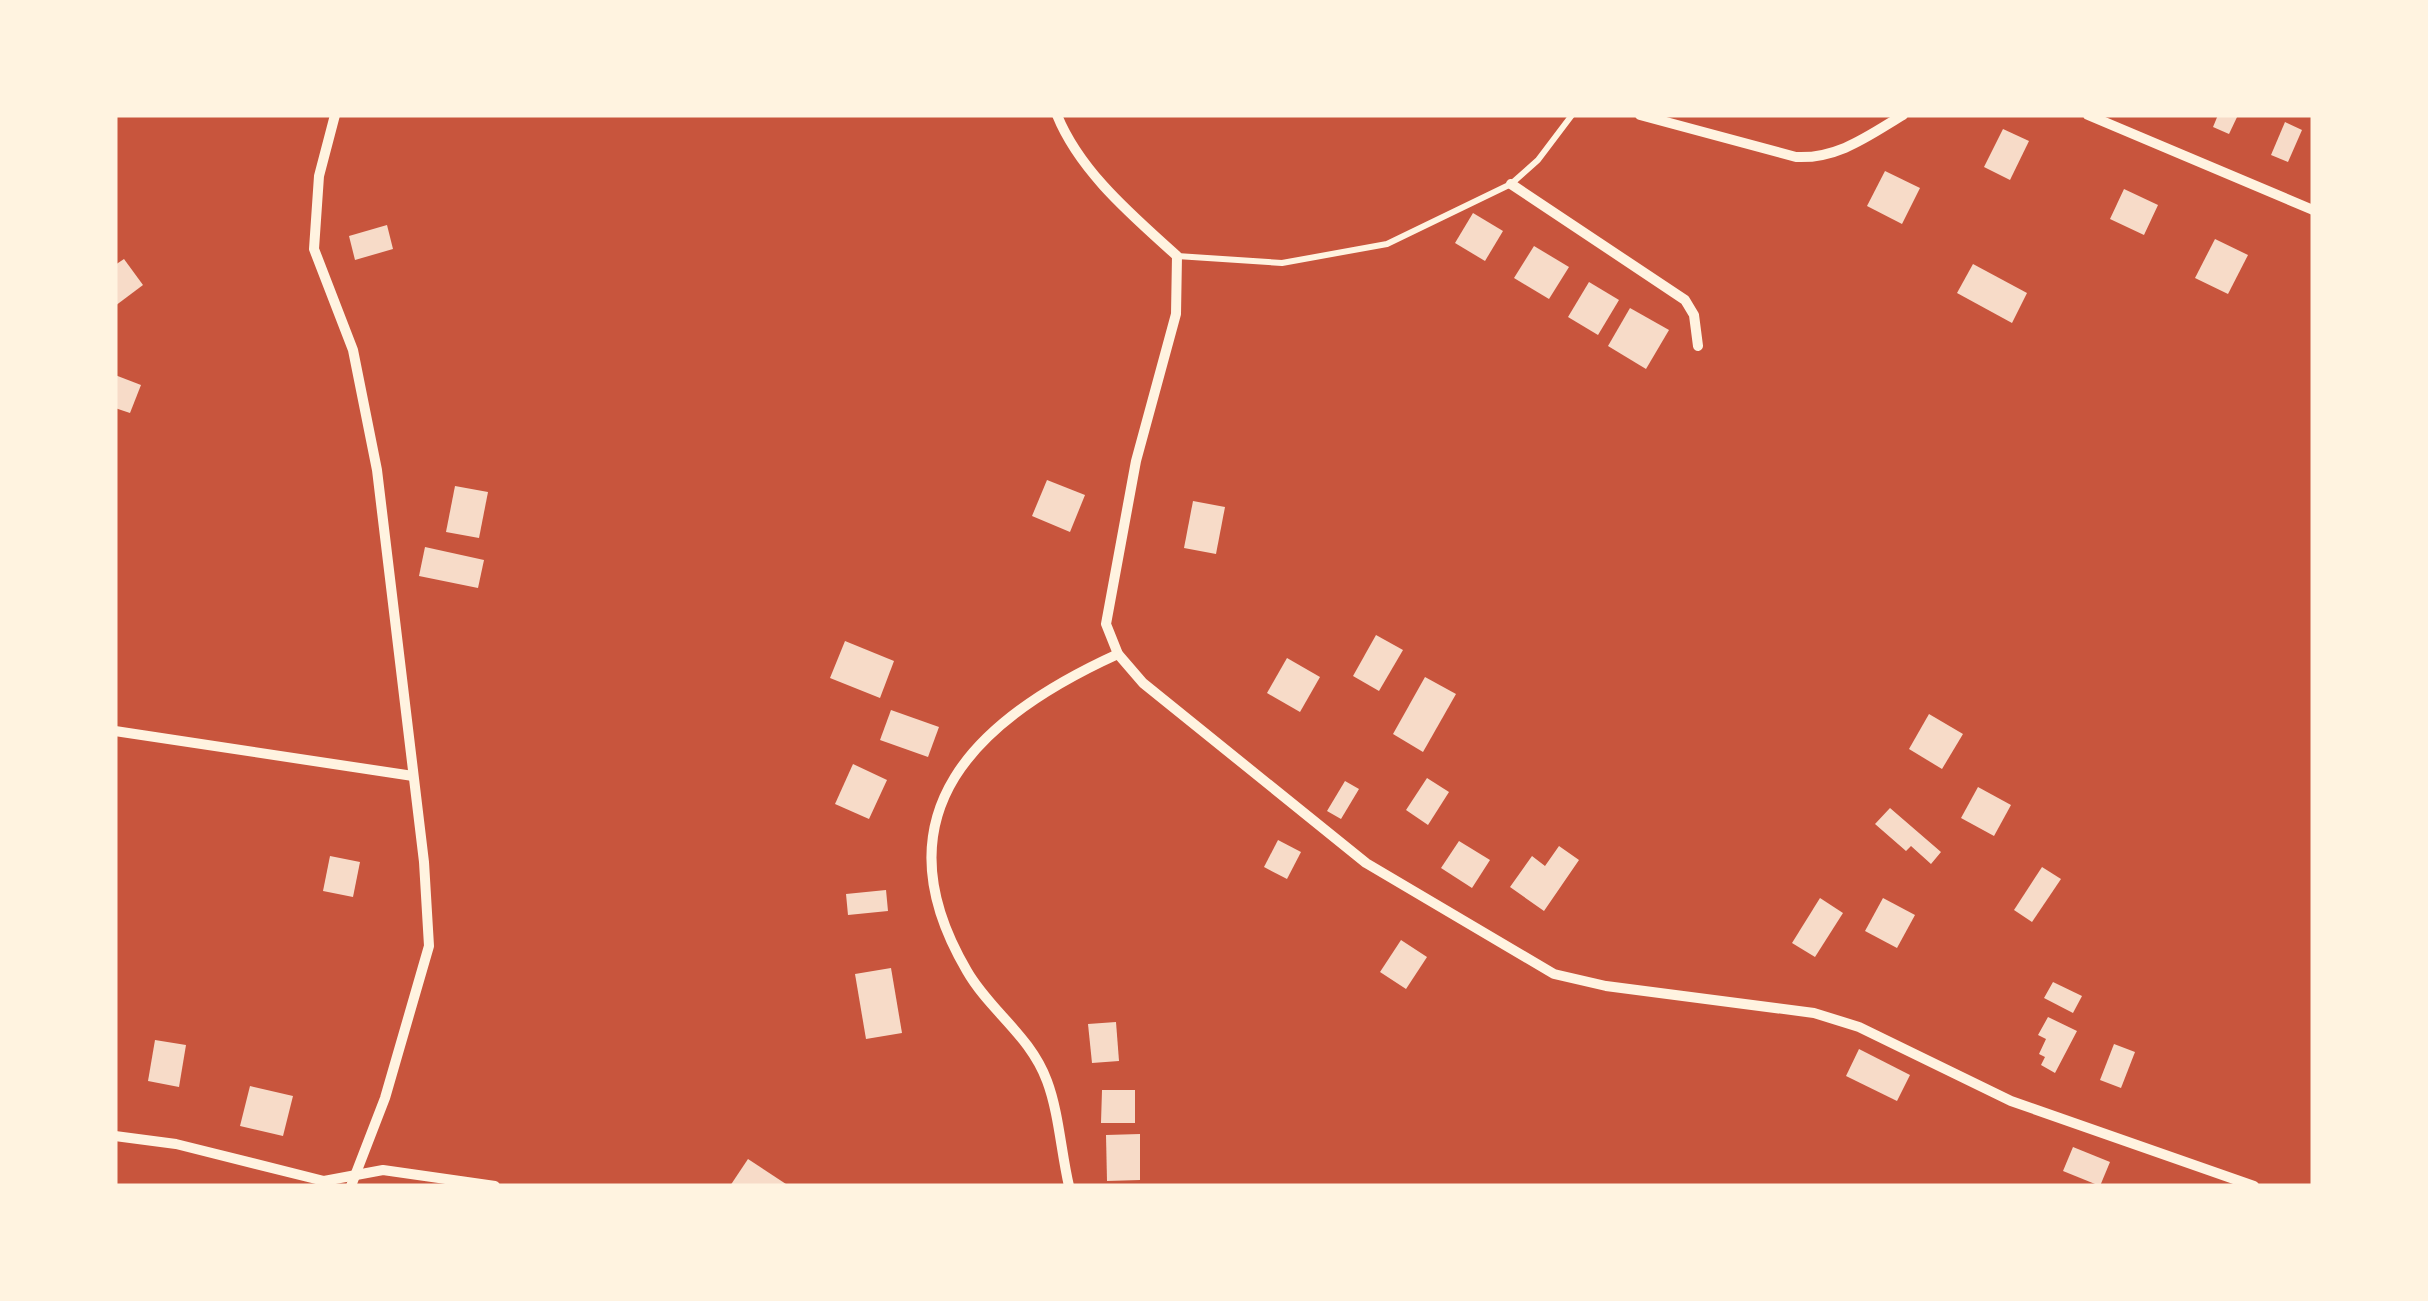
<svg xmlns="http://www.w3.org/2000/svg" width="2428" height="1301" font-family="'Alegreya Sans',sans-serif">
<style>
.building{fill:#f7dbc8}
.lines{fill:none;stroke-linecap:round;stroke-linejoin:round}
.service{stroke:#fff3e0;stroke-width:6}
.minor{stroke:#fff3e0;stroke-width:10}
</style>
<rect width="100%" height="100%" fill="#c8553d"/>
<g class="building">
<polygon points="2218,115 2238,115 2229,134 2213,127"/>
<polygon points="2285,122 2302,130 2288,162 2271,155"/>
<polygon points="2003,129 2029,141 2010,180 1984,167"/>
<polygon points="1885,171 1920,188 1902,224 1867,206"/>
<polygon points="2124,189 2158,205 2144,235 2110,219"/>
<polygon points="1473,213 1503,231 1485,261 1455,243"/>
<polygon points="387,225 393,249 355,260 349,236"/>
<polygon points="2215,239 2248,255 2228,294 2195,278"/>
<polygon points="1534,246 1569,267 1549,299 1514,278"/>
<polygon points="124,259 143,285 115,306 115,265"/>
<polygon points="1973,264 2027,293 2012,323 1957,293"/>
<polygon points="1589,282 1619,300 1598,335 1568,317"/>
<polygon points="1630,308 1669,330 1646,369 1608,346"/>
<polygon points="115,375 141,385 130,413 115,408"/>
<polygon points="1047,480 1085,495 1070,532 1032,516"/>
<polygon points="455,486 488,492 479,538 446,532"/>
<polygon points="1193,501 1225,507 1216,554 1184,548"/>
<polygon points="425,547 484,560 478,588 419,576"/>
<polygon points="1376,635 1403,650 1379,691 1353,676"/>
<polygon points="845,641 894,661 880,698 830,678"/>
<polygon points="1287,658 1320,677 1300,712 1267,693"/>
<polygon points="1425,677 1456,694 1423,752 1393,734"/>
<polygon points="891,710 939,727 928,757 880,740"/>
<polygon points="1929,714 1963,734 1942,769 1909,749"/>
<polygon points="853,764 887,780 869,819 835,804"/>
<polygon points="1427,778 1449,792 1428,825 1406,810"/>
<polygon points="1345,781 1359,789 1341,819 1327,811"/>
<polygon points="1978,787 2011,805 1994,836 1961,818"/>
<polygon points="1890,808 1941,852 1931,864 1911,846 1906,851 1875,824"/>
<polygon points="1278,840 1301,852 1287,879 1264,867"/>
<polygon points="1459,841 1490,860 1472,888 1441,868"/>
<polygon points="1559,846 1579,860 1544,911 1510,887 1532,856 1545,866"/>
<polygon points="330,856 360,862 353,897 323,891"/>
<polygon points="2042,867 2061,879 2032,922 2014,910"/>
<polygon points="886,890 888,911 848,915 846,894"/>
<polygon points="1820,898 1843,913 1815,957 1792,943"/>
<polygon points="1883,898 1915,915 1897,948 1865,931"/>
<polygon points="1401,940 1427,957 1406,989 1380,972"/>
<polygon points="891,968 902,1033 866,1039 855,974"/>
<polygon points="2053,982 2082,996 2073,1013 2044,998"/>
<polygon points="2048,1017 2077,1031 2055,1073 2041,1065 2045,1057 2039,1054 2046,1039 2038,1035"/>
<polygon points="1116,1022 1119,1061 1092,1063 1088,1024"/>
<polygon points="155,1040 186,1045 179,1087 148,1081"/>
<polygon points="2114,1044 2135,1052 2121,1088 2100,1080"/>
<polygon points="1859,1049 1910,1075 1897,1101 1846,1076"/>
<polygon points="250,1086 293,1096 283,1136 240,1126"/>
<polygon points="1102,1090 1135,1090 1135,1123 1101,1123"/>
<polygon points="1140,1134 1140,1180 1107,1181 1106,1135"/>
<polygon points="2073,1147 2110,1162 2100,1186 2063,1171"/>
<polygon points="748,1159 789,1186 730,1186"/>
</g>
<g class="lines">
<polyline class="service" points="1177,256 1282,263 1387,244 1511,184 1538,160 1572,115"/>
<g class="minor">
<polyline points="335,115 319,176 314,249 353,350 377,470 424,862 429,946 385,1098 351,1186"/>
<path d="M1057,115C1080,172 1133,216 1177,256L1176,314L1136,461L1106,624L1118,654L1143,683L1366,863L1554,974L1606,986L1814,1013L1859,1027L2011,1101L2254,1186"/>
<path d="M1640,115L1796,157C1838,159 1868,136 1903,115"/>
<polyline points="2088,115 2313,210"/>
<polyline points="1511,184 1685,300 1694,315 1698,346"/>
<polyline points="115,731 413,776"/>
<polyline points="115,1136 176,1144 324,1181 383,1170 495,1186"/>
<path d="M1069,1186C1061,1152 1059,1113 1047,1081C1030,1035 990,1011 967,971C874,813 977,718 1118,654"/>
</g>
</g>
<rect width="2428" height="1301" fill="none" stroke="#fff3e0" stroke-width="235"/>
</svg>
